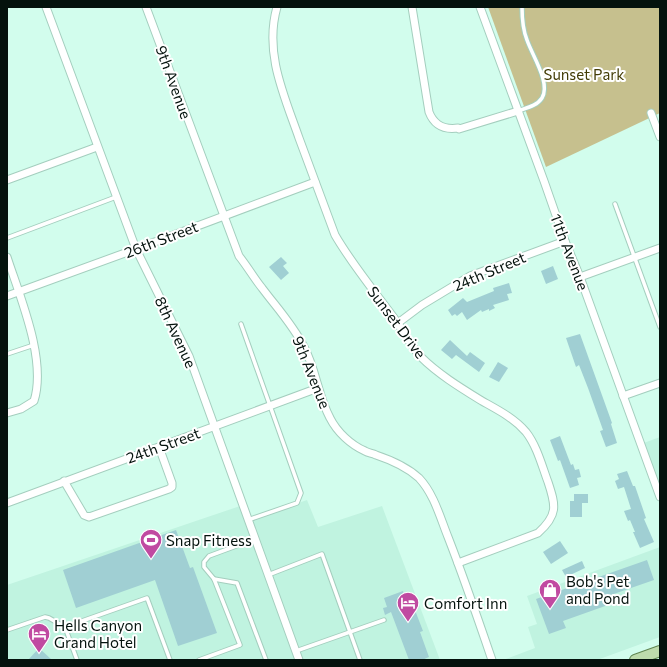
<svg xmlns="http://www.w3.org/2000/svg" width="667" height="667" font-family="Commissioner,sans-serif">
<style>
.built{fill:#c0f3e0}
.green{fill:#c6c08e}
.building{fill:#a0cfd3}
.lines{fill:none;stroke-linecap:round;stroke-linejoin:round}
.service-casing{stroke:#a4cebe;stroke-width:5.5}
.minor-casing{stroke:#a4cebe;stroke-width:9}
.primary-casing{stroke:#608552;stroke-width:12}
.service{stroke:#fff;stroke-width:3.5}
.minor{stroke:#fff;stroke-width:7}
.primary{stroke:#bddbad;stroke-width:10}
.labels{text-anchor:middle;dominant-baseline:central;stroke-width:4;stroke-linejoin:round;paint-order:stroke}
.park-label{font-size:15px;fill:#433c06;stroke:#fff}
.street-label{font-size:15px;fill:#04120d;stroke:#fff}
.poi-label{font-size:15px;fill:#04120d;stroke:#fff;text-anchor:start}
</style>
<rect width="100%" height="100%" fill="#d2fded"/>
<g class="built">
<polygon points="660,437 660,497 641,444"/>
<polygon points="307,500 318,527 382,506 440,660 7,660 7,585 243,505 249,520"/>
<polygon points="660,547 660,637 597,660 503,660 535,648 528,627 537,624 527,596"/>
</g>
<polygon class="green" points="488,7 660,7 660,113 546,167"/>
<g class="building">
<polygon points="281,257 287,263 283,266 289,273 281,280 269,267"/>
<polygon points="553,266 558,279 546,284 541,271"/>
<polygon points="509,283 512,293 507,294 509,300 493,305 495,308 489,311 489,309 482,312 481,310 467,320 462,312 457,316 455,314 452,316 448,310 463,298 467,302 494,291 493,288"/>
<polygon points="580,334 612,423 611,424 617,443 606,447 600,431 603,430 588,388 579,365 576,367 566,338"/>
<polygon points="450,340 467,356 470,352 485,363 479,372 456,355 452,359 441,350"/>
<polygon points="498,362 508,368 499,382 489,377"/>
<polygon points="560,436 571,465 573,464 575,470 579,469 581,477 577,478 579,485 570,488 560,460 558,461 550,440"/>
<polygon points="627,471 633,486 635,486 646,518 644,519 654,542 640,548 633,532 635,532 630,520 628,521 624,511 631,509 624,487 618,489 615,481 619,479 617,474"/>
<polygon points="574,494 588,494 588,503 582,503 582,517 570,517 570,501 574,501"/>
<polygon points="176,530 190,568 193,567 217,633 178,646 155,580 76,608 63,570"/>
<polygon points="560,541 568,553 551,564 543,552"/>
<polygon points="647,560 654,580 605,597 608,605 563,621 566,628 549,634 536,599"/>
<polygon points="582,561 585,568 566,577 562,570"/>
<polygon points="403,591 404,594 408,592 423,631 420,632 429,657 422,660 409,660 391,612 385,615 383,608 387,607 384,598"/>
<polygon points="39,648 52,660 28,660"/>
</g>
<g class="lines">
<g class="service-casing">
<g id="service">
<path d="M518,111C526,108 537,106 542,98C551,83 532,55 527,40C523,30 522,18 522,7"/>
<polyline points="615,204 660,327"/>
<polyline points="7,238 116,197"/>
<polyline points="241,324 301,493 297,503 248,520"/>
<polyline points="7,354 34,345"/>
<polyline points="268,575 322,554 360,660"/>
<polyline points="214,579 237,583 266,660"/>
<polyline points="65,627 147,598 170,660"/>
<polyline points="7,630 45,617 49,618 65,627 77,660"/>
<polyline points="296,651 384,620"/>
<polyline points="199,660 240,645 214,579 204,567 204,562 209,556 255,539"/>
</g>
</g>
<g class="minor-casing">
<g id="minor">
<polyline points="46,7 136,249 189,356 299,660"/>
<path d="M146,7L239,256C247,266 254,278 262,288C277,308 293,325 304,347C316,369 318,396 330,418C337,432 351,445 365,451C368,453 372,453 376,455C391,460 407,467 419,478C434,494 440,517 448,537C464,578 478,619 492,660"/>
<path d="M277,7C264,53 284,95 299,138C311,170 323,203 335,235C353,266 376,293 397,322C405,334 411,346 421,357C438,374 461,388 482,401C498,410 514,418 526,432C537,446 542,466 548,482C556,506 558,515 538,533L458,563"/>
<path d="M412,7L429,112C434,125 444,130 458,128L459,129L518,111"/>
<polyline points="480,7 544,181 565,241 580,277 660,497"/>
<polyline points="651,113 660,137"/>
<polyline points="7,180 97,147"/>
<path d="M7,257C20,297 47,360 34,401L21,409L7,413"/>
<polyline points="580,277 660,248"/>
<polyline points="7,296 136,249 315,182"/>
<polyline points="398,323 422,305 470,276 565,241"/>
<polyline points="623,396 660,383"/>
<polyline points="64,481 84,515 89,517 169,489 172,487 172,483 159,447"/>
<polyline points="7,503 318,388"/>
</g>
</g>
<g class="primary-casing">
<polyline id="primary" points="635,660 660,651"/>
</g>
<use href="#service" class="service"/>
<use href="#minor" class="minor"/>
<use href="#primary" class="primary"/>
</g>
<defs>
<g id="stadium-pin" transform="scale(1.15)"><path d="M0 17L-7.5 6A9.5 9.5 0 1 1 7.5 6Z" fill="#c04aa1" stroke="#fff"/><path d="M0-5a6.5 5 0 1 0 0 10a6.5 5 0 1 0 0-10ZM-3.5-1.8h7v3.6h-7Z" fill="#fff"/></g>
<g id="shop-pin" transform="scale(1.15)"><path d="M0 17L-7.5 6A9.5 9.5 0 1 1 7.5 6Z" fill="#c04aa1" stroke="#fff"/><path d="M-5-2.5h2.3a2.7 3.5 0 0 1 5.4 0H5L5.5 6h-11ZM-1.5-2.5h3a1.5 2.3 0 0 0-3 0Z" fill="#fff"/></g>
<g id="hotel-pin" transform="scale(1.15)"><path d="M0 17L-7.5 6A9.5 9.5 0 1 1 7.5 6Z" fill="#c04aa1" stroke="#fff"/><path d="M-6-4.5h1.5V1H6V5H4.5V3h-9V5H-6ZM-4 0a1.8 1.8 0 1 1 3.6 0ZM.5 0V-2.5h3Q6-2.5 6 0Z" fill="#fff"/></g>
</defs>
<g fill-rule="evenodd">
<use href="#stadium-pin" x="151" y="540"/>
<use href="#shop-pin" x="550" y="590"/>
<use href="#hotel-pin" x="408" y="603"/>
<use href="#hotel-pin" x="39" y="634"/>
</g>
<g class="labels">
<g class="park-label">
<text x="584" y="74">Sunset Park</text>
</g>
<g class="street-label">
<text transform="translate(174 82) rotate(70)">9th Avenue</text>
<text transform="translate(161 239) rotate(-21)">26th Street</text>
<text transform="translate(570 252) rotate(69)">11th Avenue</text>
<text transform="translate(489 271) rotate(-23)">24th Street</text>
<text transform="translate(397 322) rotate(53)">Sunset Drive</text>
<text transform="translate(176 332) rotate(65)">8th Avenue</text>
<text transform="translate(312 372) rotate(68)">9th Avenue</text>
<text transform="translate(163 445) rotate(-20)">24th Street</text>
</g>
<g class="poi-label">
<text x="166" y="540">Snap Fitness</text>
<text x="566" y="581">Bob's Pet<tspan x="566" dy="17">and Pond</tspan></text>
<text x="424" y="603">Comfort Inn</text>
<text x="54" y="625">Hells Canyon<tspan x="54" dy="17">Grand Hotel</tspan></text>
</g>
</g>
<rect width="667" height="667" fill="none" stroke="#04120d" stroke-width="16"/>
</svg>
